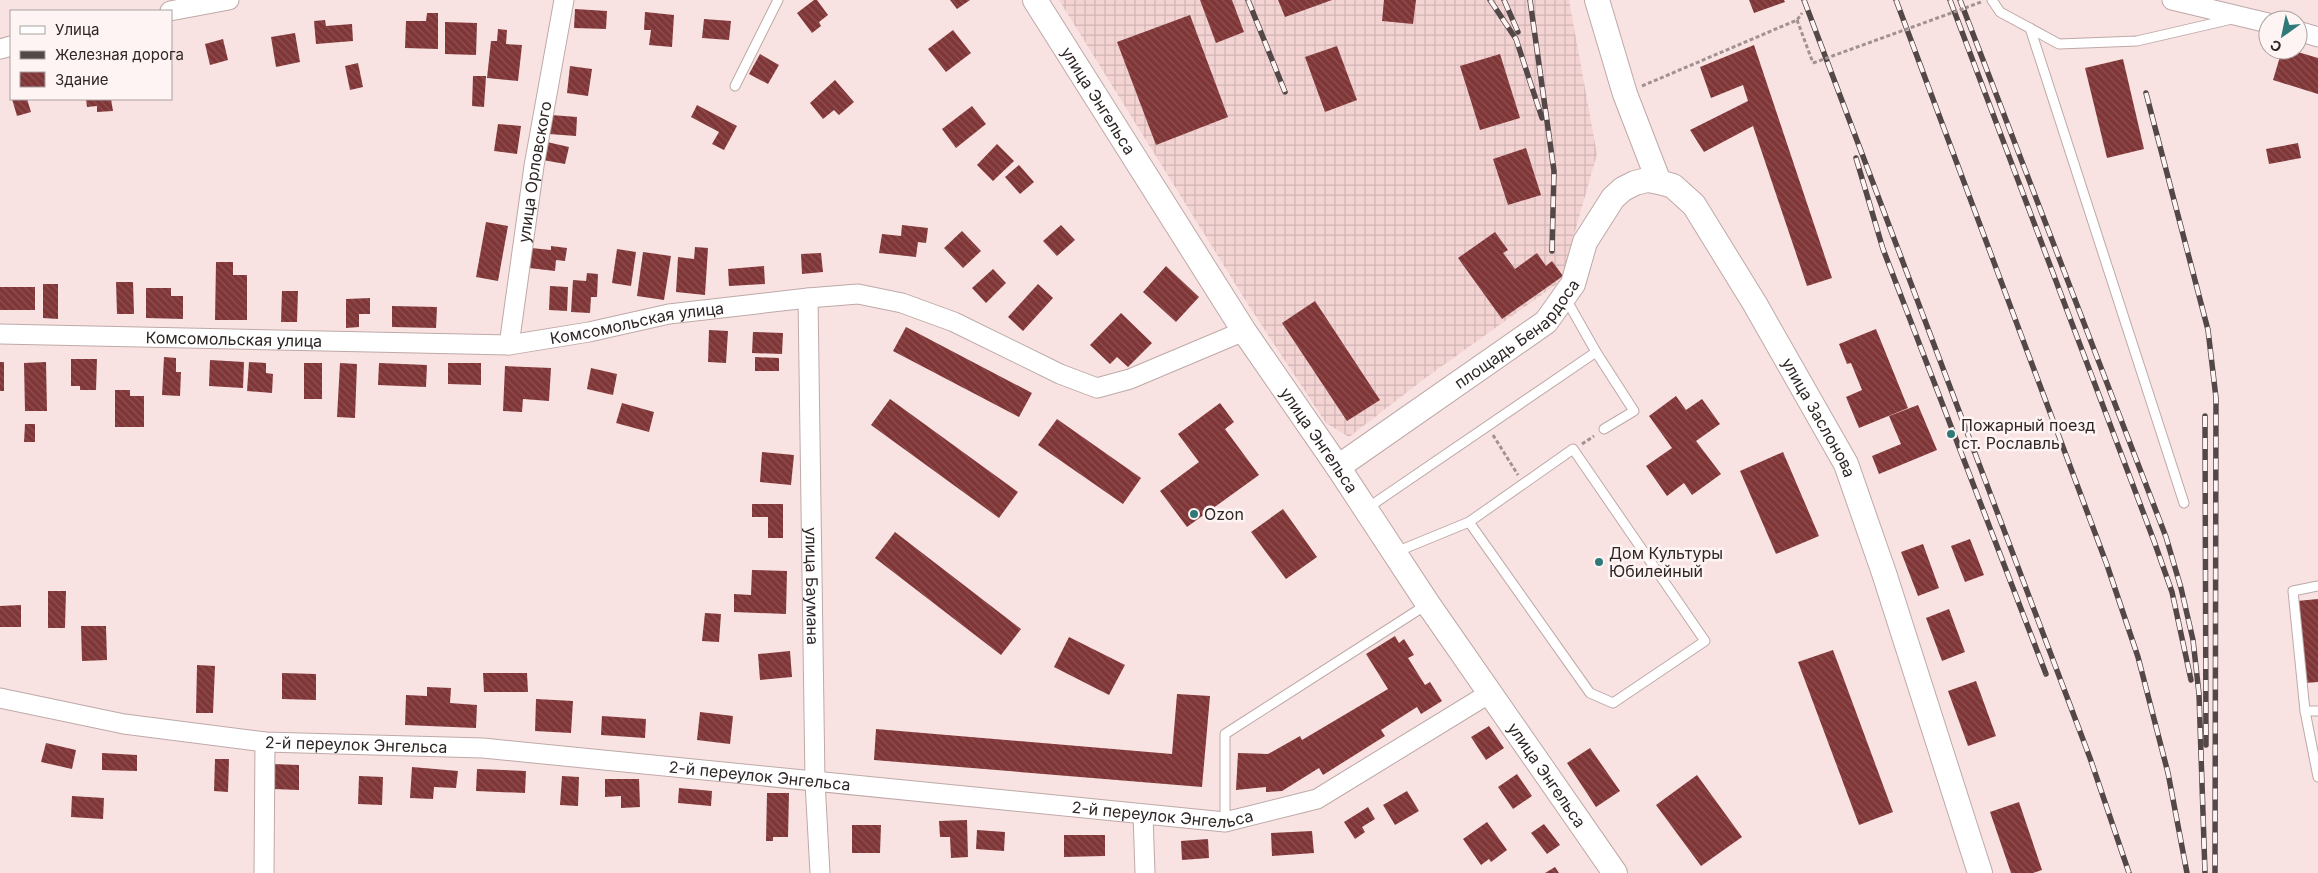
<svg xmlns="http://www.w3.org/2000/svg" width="2318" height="873" font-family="Inter,sans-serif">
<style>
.industrial{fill:url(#industrial-grid)}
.building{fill:url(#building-back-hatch)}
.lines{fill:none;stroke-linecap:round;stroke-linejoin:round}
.service-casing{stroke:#bea9a8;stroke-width:11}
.minor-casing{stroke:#bea9a8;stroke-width:21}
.tertiary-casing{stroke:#bea9a8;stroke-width:26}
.path{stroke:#a19190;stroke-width:3;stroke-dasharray:4 2.5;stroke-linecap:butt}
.service{stroke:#fff;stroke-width:9}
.minor{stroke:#fff;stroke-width:19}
.tertiary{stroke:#fff;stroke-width:24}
.rail-casing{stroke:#534847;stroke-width:5.5}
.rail{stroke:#fdf4f3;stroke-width:4;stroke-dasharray:11;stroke-linecap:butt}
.path-bridge{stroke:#a19190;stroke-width:3;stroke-dasharray:4 2.5;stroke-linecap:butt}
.poi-dot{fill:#2f797b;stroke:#fdf4f3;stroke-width:2}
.labels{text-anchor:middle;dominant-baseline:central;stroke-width:5;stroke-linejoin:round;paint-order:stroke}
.street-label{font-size:16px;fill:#2e2625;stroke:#fdf4f3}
.poi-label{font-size:16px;fill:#2e2625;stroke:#fdf4f3;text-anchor:start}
</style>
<defs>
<pattern id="industrial-grid" width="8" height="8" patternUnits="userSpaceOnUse" patternTransform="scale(1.25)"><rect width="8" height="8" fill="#f3d4d3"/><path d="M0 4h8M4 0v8" fill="none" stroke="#d1b6b5"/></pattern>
<pattern id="building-back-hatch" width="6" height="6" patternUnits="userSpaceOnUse" patternTransform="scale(1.25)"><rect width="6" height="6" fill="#803637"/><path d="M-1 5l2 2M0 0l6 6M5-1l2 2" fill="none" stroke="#8d5152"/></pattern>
</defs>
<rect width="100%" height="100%" fill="#f9e3e2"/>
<polygon class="industrial" points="1059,0 1569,0 1597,154 1561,281 1424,379 1349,437 1326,423 1249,306"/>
<g class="building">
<polygon points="814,0 817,0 828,15 819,22 821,26 812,33 797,13"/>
<polygon points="950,0 970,0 957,9"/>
<polygon points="1200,0 1232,0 1244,32 1216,43"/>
<polygon points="1278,0 1332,0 1285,17"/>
<polygon points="1384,0 1416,0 1413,24 1382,21"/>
<polygon points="1749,0 1784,0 1785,2 1754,13"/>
<polygon points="575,9 607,11 606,29 574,28"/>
<polygon points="645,12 674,15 672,47 649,45 651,30 644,30"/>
<polygon points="427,13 438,13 438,49 405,48 406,21 426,21"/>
<polygon points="1190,15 1228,117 1156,145 1117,42"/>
<polygon points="704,19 731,21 729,40 702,38"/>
<polygon points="325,20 326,26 352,24 353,41 316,44 314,21"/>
<polygon points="445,22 477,23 476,55 445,54"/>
<polygon points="498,29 507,30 506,44 522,45 518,81 487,78 491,41 497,41"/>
<polygon points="953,30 971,53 946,72 928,49"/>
<polygon points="295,33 300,62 276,67 271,37"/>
<polygon points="223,39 228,60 210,65 205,44"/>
<polygon points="1754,45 1832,278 1807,286 1753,126 1704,152 1690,130 1748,101 1743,85 1711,98 1700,67"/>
<polygon points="1337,46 1357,100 1325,112 1305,57"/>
<polygon points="2282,50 2291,50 2318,58 2318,94 2273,80"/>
<polygon points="760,54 779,65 768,84 749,74"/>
<polygon points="1500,54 1520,118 1480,130 1460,66"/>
<polygon points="2123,59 2144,149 2107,158 2085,68"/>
<polygon points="358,63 363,87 350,90 345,66"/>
<polygon points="570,66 592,69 588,96 567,93"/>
<polygon points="473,76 486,76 484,107 472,106"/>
<polygon points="835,80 854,102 839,115 834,110 823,119 810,103"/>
<polygon points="12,99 27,99 31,112 17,116"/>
<polygon points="86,99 111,99 113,111 97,112 97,106 87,107"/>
<polygon points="697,105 737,126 724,150 712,144 719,132 691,117"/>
<polygon points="972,106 986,124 956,148 942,129"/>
<polygon points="551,115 577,117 576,136 549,134"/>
<polygon points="498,124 521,126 517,154 494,151"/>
<polygon points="547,142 569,147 565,164 543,160"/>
<polygon points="2298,143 2301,158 2269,164 2266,149"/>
<polygon points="997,144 1014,161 993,181 977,165"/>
<polygon points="1526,148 1541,195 1508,205 1493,159"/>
<polygon points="1019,165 1034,182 1020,194 1005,177"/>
<polygon points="486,222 508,226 498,281 476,277"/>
<polygon points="902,225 928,228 926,243 918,242 916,257 879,253 882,234 901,236"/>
<polygon points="1061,225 1075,240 1057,256 1043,241"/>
<polygon points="962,231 981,251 963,268 944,248"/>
<polygon points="1495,232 1508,250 1503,253 1515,269 1537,253 1546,266 1552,261 1563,276 1502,319 1458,258"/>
<polygon points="551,246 567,248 565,261 556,260 555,271 529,268 531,248 551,250"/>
<polygon points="695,247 708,248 705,295 676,292 678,257 694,259"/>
<polygon points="617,249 636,252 631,286 612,283"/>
<polygon points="643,252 671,256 664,300 637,296"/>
<polygon points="821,253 823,272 802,274 801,254"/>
<polygon points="216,262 233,262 233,275 247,275 247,320 215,320"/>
<polygon points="764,266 765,284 729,286 728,269"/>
<polygon points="1166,266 1199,297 1176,322 1143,292"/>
<polygon points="993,269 1006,283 986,303 972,288"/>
<polygon points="587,273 598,274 597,297 591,297 590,313 571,312 573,280 586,281"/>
<polygon points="116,282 133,282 134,314 117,314"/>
<polygon points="43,284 58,284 58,319 43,318"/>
<polygon points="1038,284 1053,298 1023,331 1008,317"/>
<polygon points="550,286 568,287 567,311 549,310"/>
<rect x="0" y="287" width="35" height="23"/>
<polygon points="146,288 171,288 171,296 183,296 183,319 146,318"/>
<polygon points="282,291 298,291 297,322 281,322"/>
<polygon points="370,298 370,314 359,314 359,327 346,328 346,299"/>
<polygon points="1315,301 1380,400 1347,421 1282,323"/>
<polygon points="392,306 437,307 436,328 392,327"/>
<polygon points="1121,313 1152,343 1128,367 1117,357 1110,364 1090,345"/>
<polygon points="906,327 1032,393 1019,417 893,351"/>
<polygon points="1876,329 1908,408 1859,428 1846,397 1862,390 1851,363 1847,364 1839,344"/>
<polygon points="709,330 728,331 726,363 708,362"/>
<polygon points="753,332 783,333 782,354 752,353"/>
<polygon points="164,357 176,358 176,372 181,372 180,396 162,395"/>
<polygon points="755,357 779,358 779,371 755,371"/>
<polygon points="71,359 97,359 96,390 80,390 80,386 71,386"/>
<polygon points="210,360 244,362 243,388 209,386"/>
<rect x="0" y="362" width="4" height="29"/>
<polygon points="46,362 47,411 25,411 24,363"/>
<polygon points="249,362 266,363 266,373 273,374 272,393 247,391"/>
<rect x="304" y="363" width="18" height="36"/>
<polygon points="340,363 357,364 355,418 337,417"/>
<polygon points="379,363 427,365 426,387 378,385"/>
<polygon points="448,363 481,363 481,385 448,384"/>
<polygon points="505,366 551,368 549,401 523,399 522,412 503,411"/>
<polygon points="591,368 617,374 613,395 587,389"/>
<polygon points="115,390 130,390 130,396 144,396 144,427 115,427"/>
<polygon points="1676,396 1686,410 1702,399 1720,424 1696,441 1721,474 1692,495 1684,483 1667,496 1646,466 1672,448 1649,416"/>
<polygon points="890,399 1018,492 999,518 871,425"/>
<polygon points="622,403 654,412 649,432 616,423"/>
<polygon points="1220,403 1234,422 1225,429 1259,475 1187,527 1160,491 1199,462 1178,434"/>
<polygon points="1918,405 1937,450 1879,474 1872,456 1901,444 1889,416"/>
<polygon points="1057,419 1141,478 1123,504 1038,445"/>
<polygon points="25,424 35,424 35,442 24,442"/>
<polygon points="762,452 794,455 791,485 760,482"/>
<polygon points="1783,452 1819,536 1776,554 1740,471"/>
<polygon points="752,504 783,504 783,538 768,538 768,517 752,517"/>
<polygon points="1283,509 1317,557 1286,579 1251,532"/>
<polygon points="895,532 1021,629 1001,655 875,558"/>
<polygon points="1970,539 1984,575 1965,582 1951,546"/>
<polygon points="1923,544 1939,588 1918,596 1901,552"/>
<polygon points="752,570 787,571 786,614 734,612 734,594 751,595"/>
<polygon points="48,591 66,591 65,628 48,628"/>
<polygon points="2318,599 2318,682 2305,683 2297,601"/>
<polygon points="21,605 21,627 0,627 0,606"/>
<polygon points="1949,609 1965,652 1942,661 1926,618"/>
<polygon points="705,613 721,614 719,642 702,641"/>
<polygon points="81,626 106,626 107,660 82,661"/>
<polygon points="1395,636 1399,643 1404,639 1414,655 1408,658 1425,685 1430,682 1442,701 1421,714 1417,707 1381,730 1385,736 1323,775 1319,768 1282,791 1266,792 1266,787 1236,790 1238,753 1268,754 1300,736 1302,740 1388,689 1366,654"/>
<polygon points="1069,637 1125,665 1109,695 1054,667"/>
<polygon points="1833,650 1893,812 1859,825 1798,662"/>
<polygon points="790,651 792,677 760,680 758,654"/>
<polygon points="197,665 215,666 213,713 196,713"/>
<polygon points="282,673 316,674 316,700 282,699"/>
<polygon points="483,673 527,673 528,692 484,692"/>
<polygon points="1976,681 1996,736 1968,746 1948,691"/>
<polygon points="427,687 451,688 450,703 477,705 476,728 405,725 406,695 427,696"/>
<polygon points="1177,694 1210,696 1202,787 874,760 876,729 1172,754"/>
<polygon points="536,699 573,701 571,733 535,731"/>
<polygon points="700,712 733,716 730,744 697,740"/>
<polygon points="602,716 646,719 645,738 601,735"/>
<polygon points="1489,726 1504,748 1486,760 1471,737"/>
<polygon points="46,743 76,750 72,769 41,762"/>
<polygon points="1590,748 1620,791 1596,807 1567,763"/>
<polygon points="102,753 137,755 137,771 102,770"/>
<polygon points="215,759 229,759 228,792 214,791"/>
<polygon points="273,764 299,765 299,790 273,789"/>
<polygon points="412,767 458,771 456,788 434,787 433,799 410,798"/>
<polygon points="477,769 526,771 525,793 476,791"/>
<polygon points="1517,774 1532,796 1513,809 1498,787"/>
<polygon points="1697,775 1742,837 1701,866 1656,805"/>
<polygon points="359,776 383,777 382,805 358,804"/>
<polygon points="562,776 579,777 578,806 560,805"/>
<polygon points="605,779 639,779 640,807 621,808 621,796 605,797"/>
<polygon points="679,788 712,791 711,806 678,803"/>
<polygon points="1407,791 1419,811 1395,825 1383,805"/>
<polygon points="767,793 789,793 788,837 773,837 773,841 766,841"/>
<polygon points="72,796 104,798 103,819 71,817"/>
<polygon points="2019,802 2042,870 2033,873 2011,873 1990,812"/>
<polygon points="1368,807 1375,819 1362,827 1365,832 1355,839 1344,822"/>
<polygon points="967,820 968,857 951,858 950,837 940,837 939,821"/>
<polygon points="1487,822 1507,850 1491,862 1489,859 1481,865 1463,839"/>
<polygon points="1544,824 1560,845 1547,854 1531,833"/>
<polygon points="852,825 881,825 880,853 852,853"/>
<polygon points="977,830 1005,832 1004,851 976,849"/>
<polygon points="1312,831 1314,853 1272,856 1271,833"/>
<polygon points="1064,835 1105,835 1105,856 1064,857"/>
<polygon points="1208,839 1209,858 1182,860 1181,841"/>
<polygon points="1555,867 1559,873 1545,873"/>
</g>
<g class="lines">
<g class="service-casing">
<g id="service">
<polyline points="1992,0 2000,12 2059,44 2137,41 2232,19"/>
<polyline points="2030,28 2184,503"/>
<polyline points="735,86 778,0"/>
<polyline points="1596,352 1634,411 1604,429"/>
<polyline points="1366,509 1596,352 1566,299"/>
<polyline points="1396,552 1469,522 1590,693 1613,703 1705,641 1573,449 1469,522"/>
<polyline points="2318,586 2293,591 2305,711 2318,777"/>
<polyline points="2305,711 2318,711"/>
<polyline points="1225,822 1225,734 1426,605"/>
</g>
</g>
<g class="minor-casing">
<g id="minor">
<polyline points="2172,0 2268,23"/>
<polyline points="170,11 229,0"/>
<polyline points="2298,31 2318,37"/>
<polyline points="0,49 11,46"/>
<path id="s1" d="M808,298L815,782L820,873"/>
<path id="s2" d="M0,334L509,345L589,332L669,314L808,298L858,294L902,303L954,322L1060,374L1097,388L1130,379L1244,331"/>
<path id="s3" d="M509,345L534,166L564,0"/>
<path id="s4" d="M0,698L124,724L265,742L483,748L1225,822L1317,799L1490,693"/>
<polyline points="1143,814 1145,873"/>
<polyline points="264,873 265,742"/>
</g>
</g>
<g class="tertiary-casing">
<g id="tertiary">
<path id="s5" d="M1035,0L1244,331L1338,467L1428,604L1615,873"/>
<path id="s6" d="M1597,0L1625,94L1659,182L1673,186L1694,205L1755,304L1846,464L1884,573L1980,873"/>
<path id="s7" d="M1338,467L1546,322L1573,284L1585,242L1613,198L1623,189L1635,183L1647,180L1659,182"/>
</g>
</g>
<g class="path">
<polyline points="1965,8 1981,2"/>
<polyline points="1797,20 1813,63"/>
<polyline points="1642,86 1797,20 1802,13"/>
<polyline points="1493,435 1518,475"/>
<polyline points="1582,444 1594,436"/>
</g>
<use href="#service" class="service"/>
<use href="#minor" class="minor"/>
<use href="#tertiary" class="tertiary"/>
<g class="rail-casing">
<g id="rail">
<polyline points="1248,0 1285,92"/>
<polyline points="1490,0 1516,39 1542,118"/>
<polyline points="1504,0 1518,32"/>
<polyline points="1530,0 1554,171 1552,251"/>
<polyline points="1804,0 2090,758 2129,873"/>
<polyline points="1896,0 2107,565 2138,657 2168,773 2187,873"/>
<polyline points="1950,0 2154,541 2172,592 2191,680"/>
<polyline points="1960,0 2166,537 2181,588 2193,640 2199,694 2205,873"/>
<polyline points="2146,93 2208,330 2216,398 2215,873"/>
<polyline points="1856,158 1883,249 2046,674"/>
<polyline points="2205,416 2206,745"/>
</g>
</g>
<use href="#rail" class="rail"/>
<polyline class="path-bridge" points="1813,63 1965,8"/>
</g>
<g class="poi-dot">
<circle cx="1951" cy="434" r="5"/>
<circle cx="1194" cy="514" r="5"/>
<circle cx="1599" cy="562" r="5"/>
</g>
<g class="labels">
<g class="street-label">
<text stroke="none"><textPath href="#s5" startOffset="119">улица Энгельса</textPath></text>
<text stroke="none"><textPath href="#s3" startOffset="175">улица Орловского</textPath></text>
<text stroke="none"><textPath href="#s2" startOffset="639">Комсомольская улица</textPath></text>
<text stroke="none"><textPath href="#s7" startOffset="224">площадь Бенардоса</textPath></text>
<text stroke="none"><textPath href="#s2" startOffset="234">Комсомольская улица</textPath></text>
<text stroke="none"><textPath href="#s6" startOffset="482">улица Заслонова</textPath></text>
<text stroke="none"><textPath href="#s5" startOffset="524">улица Энгельса</textPath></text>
<text stroke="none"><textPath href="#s1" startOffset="288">улица Баумана</textPath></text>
<text stroke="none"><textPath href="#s4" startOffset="360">2-й переулок Энгельса</textPath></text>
<text stroke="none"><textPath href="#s5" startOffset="929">улица Энгельса</textPath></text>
<text stroke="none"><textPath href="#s4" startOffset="765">2-й переулок Энгельса</textPath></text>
<text stroke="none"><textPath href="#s4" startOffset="1170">2-й переулок Энгельса</textPath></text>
</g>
<g class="poi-label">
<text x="1961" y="425">Пожарный поезд<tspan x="1961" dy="18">ст. Рославль</tspan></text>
<text x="1204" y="514">Ozon</text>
<text x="1609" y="553">Дом Культуры<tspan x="1609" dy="18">Юбилейный</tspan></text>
</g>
</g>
<rect x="10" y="10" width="162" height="90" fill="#fdf4f3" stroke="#aaa2a1"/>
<rect x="20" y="26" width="25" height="8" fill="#ffffff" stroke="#aaa2a1"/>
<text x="55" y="35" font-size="15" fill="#2e2625">Улица</text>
<rect x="20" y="51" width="25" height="8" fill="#534847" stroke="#aaa2a1"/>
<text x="55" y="60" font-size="15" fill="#2e2625">Железная дорога</text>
<rect x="20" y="72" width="25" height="15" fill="url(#building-back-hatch)" stroke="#aaa2a1"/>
<text x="55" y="85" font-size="15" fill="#2e2625">Здание</text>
<g transform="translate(2283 35) rotate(213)"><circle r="24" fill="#fdf4f3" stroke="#aaa2a1"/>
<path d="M0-4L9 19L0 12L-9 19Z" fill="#2f797b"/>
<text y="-8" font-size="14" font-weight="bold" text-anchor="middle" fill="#2e2625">С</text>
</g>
</svg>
